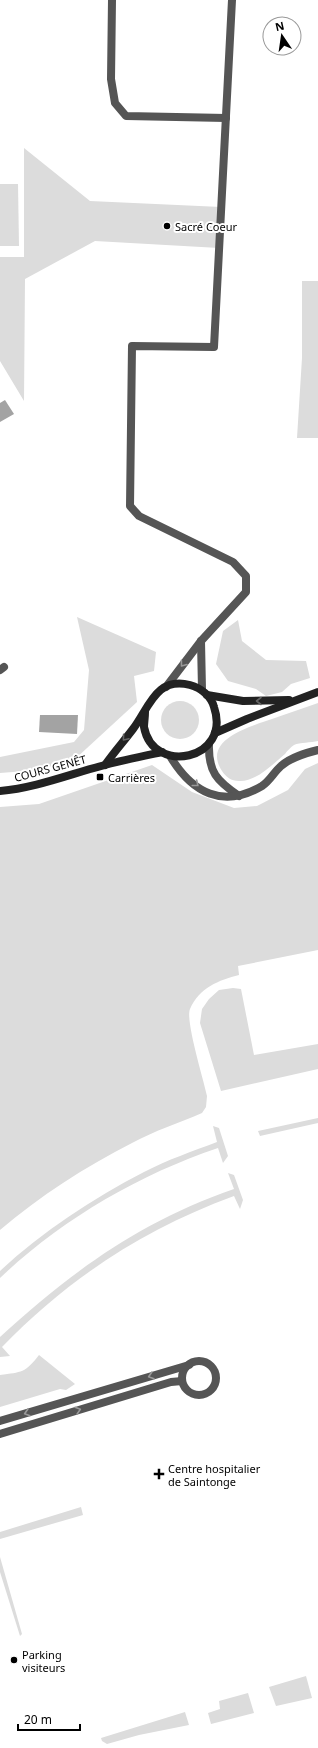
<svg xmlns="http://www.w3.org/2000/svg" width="318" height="1748" font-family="'Noto Sans',sans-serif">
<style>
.green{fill:#dcdcdc}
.water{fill:#a3a3a3}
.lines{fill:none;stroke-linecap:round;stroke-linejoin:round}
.minor{stroke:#555;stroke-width:8}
.secondary{stroke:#222;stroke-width:8}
.oneway{stroke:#999}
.oneway2{stroke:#646464}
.poi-dot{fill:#000;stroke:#fff;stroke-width:1.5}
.labels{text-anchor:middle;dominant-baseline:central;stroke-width:4;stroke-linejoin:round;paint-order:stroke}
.poi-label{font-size:11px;fill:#000;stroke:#fff;text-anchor:start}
.street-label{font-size:11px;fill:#000;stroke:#fff}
</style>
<rect width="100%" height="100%" fill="#fff"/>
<g class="green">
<polygon points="24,148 90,201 221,207 219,248 95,241 25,279 24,401 0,361 0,257 24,257"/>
<polygon points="0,184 18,184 19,246 0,246"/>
<polygon points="302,281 318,281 318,438 297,438 302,358"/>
<polygon points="77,617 156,652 154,671 134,676 137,702 74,760 38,770 0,773 0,757 74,742 84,730 89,670"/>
<polygon points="238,620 242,641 266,660 306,661 310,678 291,684 282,692 266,696 256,689 228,681 216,664 223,631"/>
<circle cx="180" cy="720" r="19"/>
<path d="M318,703V741C311,743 300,742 294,745C291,747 287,751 285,754C273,764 256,782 239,781C231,781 226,777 222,771C201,739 252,726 272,719C287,714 303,708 318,703Z"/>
<path d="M318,763V950L238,966L239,975C219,980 199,988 190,1009C185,1020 204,1081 207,1096L206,1107L202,1113C179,1123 154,1131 132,1143C85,1167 40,1196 0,1230V807L39,804L152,765L192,792L234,808L257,806L288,790L305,769Z"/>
<polygon points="233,988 241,989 254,1055 318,1044 318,1069 221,1091 200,1023 202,1009 209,999 219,990"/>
<polygon points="318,1118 318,1123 260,1136 258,1131"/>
<path d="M213,1126L219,1128L228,1156L223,1163L218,1148C138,1175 61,1220 0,1278V1271C43,1231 92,1199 144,1172C167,1160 193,1151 217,1142Z"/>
<path d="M228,1173L234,1175L243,1200L240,1209L234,1196C144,1229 69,1278 2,1347L10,1356L0,1357V1337C74,1270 139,1222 234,1189Z"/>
<path d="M39,1355L75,1384L66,1390L60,1389L0,1407V1375C22,1372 25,1373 39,1355Z"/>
<polygon points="81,1507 83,1515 0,1539 0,1532"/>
<polygon points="0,1557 22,1634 20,1636 0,1572"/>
<polygon points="306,1676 312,1698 276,1706 269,1687"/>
<polygon points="248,1693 254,1713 211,1724 208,1713 220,1709 219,1701"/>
<polygon points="185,1712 189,1725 139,1735 107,1744 102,1741 101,1738"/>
</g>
<g class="water">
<polygon points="5,400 14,414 0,422 0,403"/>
<polygon points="40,715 78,715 77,734 39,732"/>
</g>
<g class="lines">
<g class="minor">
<polyline points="112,0 111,79 115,103 126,116 226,118"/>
<polyline points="201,641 202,690"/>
<polyline points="0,670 4,667"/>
<polyline points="166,687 201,641 246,592 246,576 233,562 139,516 130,506 132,346 214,347 232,0"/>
<path d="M209,744C208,772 217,781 239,796"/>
<path d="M170,756C192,793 223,809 262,786C270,781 274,772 281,766C291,757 306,753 318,750"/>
<circle cx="199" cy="1378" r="17"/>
<polyline points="0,1421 189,1365"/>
<polyline points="0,1434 171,1382 182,1381"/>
</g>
<g class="secondary">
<polyline points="207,695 243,701 289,700"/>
<polyline points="215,733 247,719 318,692"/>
<path d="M105,765C114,752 124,741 133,729C149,708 156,676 190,685C201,688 211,696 214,707C232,760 153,776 144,727C144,723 145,717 145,712"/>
<path d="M0,791C36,788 70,774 105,765C123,760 143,756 162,752"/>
</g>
</g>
<defs><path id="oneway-chevron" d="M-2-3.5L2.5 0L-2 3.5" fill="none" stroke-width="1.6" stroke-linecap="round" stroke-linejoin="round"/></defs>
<g class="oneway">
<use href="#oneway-chevron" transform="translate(183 664) rotate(127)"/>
<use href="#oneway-chevron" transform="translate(196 784) rotate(39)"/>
<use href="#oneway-chevron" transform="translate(151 1376) rotate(163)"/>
<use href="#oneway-chevron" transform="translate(78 1410) rotate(-17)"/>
<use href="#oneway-chevron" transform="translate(27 1413) rotate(163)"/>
</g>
<g class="oneway2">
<use href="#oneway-chevron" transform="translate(259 701) rotate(-180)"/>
<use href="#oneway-chevron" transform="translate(125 738) rotate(130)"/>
</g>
<g class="poi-dot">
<circle cx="167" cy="226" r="4"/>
<rect x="96" y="773" width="8" height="8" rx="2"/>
<path d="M157 1468h4v4h4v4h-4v4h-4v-4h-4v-4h4z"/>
<circle cx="14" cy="1660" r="4"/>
</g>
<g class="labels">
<g class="poi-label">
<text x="175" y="226">Sacré Coeur</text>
<text x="108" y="777">Carrières</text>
<text x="168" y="1468">Centre hospitalier<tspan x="168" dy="13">de Saintonge</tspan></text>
<text x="22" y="1654">Parking<tspan x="22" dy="13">visiteurs</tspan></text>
</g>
<g class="street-label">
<text transform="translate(50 768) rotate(-15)">COURS GENÊT</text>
</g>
</g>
<g transform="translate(282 36) rotate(347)"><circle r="19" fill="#ffffff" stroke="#999999"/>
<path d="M0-3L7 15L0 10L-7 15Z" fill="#000000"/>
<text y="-6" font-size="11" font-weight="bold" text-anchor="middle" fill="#000000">N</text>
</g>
<path d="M18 1724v6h62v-6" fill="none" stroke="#000000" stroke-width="2"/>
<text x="24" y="1724" font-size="12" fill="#000000" stroke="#ffffff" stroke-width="3" paint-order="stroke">20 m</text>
</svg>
